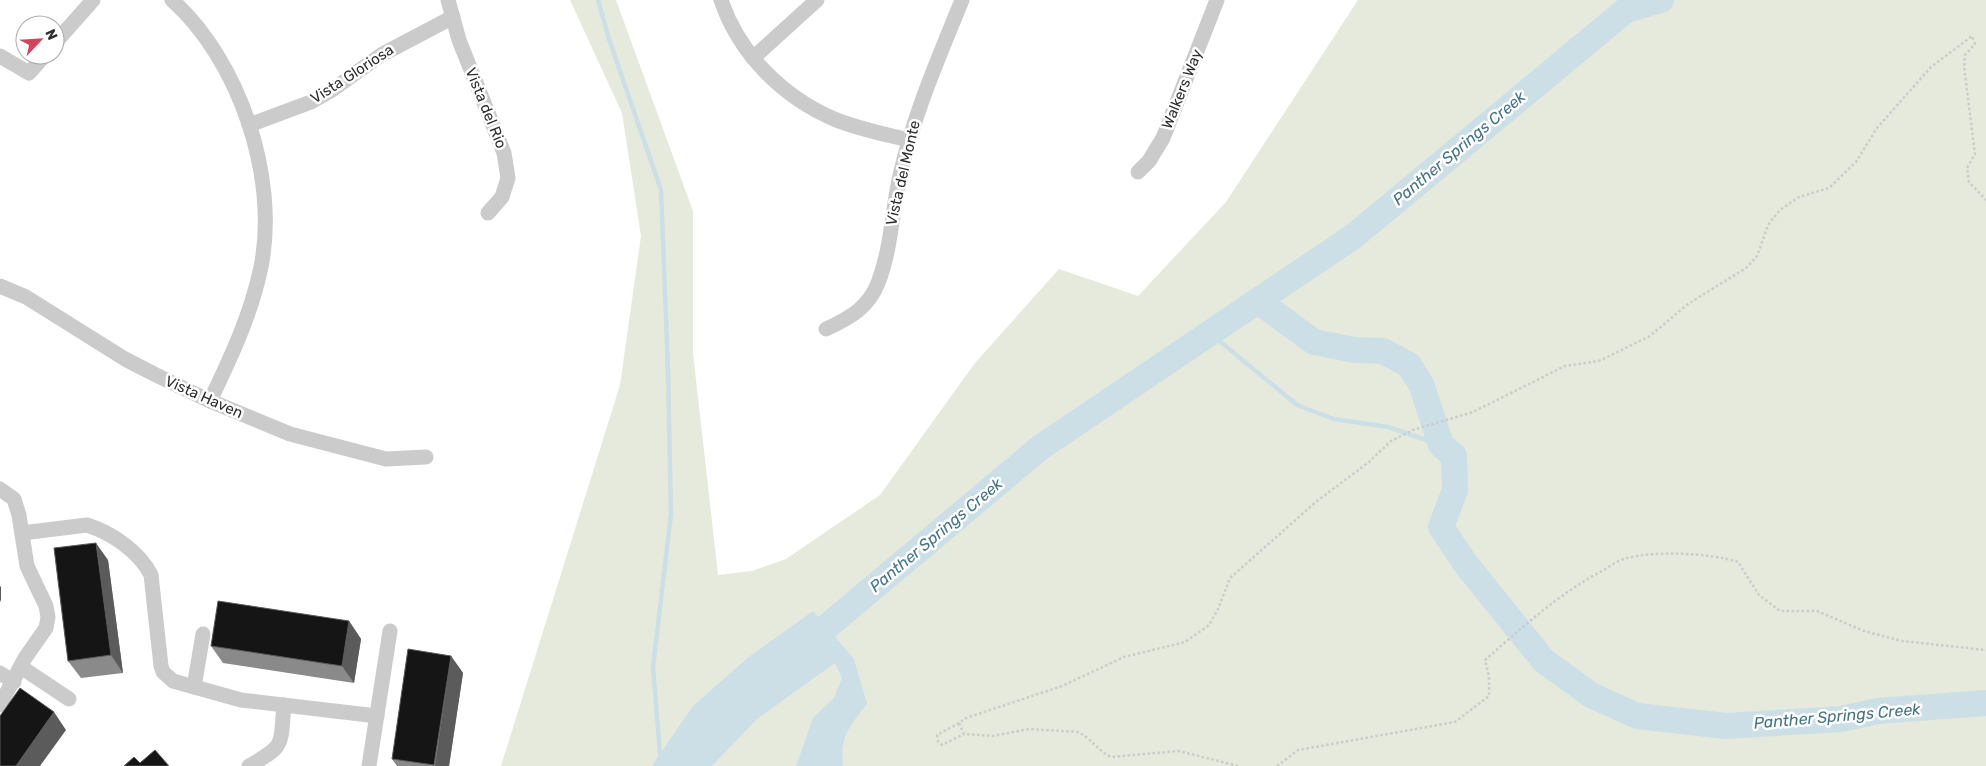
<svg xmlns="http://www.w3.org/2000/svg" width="1986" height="766" font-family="Rubik,sans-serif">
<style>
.green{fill:#e5eadd}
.water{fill:#ccdfe7}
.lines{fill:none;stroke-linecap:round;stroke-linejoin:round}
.stream{stroke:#ccdfe7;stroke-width:4.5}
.river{stroke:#ccdfe7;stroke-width:26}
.path{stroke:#cbcbcb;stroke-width:2.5;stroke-dasharray:2.5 2.5;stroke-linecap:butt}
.minor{stroke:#cbcbcb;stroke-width:15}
.wall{fill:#8a8a8a}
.shaded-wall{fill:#5b5b5b}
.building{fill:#151515;stroke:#5b5b5b}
.labels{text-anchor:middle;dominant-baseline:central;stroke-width:5;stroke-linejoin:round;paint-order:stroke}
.street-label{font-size:15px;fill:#2e2e2e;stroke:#fff}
.water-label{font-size:16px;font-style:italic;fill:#467386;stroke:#fff}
</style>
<rect width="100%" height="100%" fill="#fff"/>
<polygon class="green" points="570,0 616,0 693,211 693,353 718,575 752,571 786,559 880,495 975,363 1059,269 1138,296 1226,202 1358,0 1986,0 1986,766 501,766 620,385 641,236 622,113"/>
<path class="water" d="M813,611L854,659L867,704C849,727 840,736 843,766H796L813,718L834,698L842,678L835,663L757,719L712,766H652L693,706L750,656Z"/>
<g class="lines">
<g class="stream">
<polyline points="598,0 609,39 661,190 668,371 671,514 653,667 661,766"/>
<polyline points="1210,333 1297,405 1334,419 1388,427 1441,445"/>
</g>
<g class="river">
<polyline points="1258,301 1314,342 1355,350 1383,351 1409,365 1422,386 1441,445 1454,456 1455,490 1441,527 1465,563 1544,661 1591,695 1637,716 1726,726 1841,719 1878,711 1986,703"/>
<polyline points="799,650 1041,447 1354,236 1626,10 1661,0"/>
</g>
<g class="path">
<polyline points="959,723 937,735 938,741 942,745 964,734"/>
<path d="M1238,766L1179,751L1111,757C1098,751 1091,738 1078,732L1029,729L993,736L964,734L959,723L966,718L1062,686L1124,657L1185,642L1209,625L1218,609L1230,578L1317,501L1369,462L1391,441L1413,430L1473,412L1565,366L1599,361L1650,336L1688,304L1746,268L1757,256L1768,225L1780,210L1799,197L1829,188L1856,162L1877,128L1931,67L1972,36L1975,44L1965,55L1964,66L1975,154L1967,168L1969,182L1986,200"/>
<path d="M1277,766L1298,750L1455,722L1489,696V676L1485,660C1522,628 1559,593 1604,570C1610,566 1617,561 1624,559C1652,550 1711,553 1738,562L1759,595L1780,611H1817L1864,631L1902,641L1986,650"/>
</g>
<g class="minor">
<path d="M172,0C239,60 279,177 261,267C251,315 231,357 210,401"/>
<polyline points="448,0 459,40 504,153 508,178 502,197 488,213"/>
<path d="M721,0C739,54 783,97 834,119C858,129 884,134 909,140"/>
<polyline points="55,43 93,0"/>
<polyline points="0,56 29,73 45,55"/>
<polyline points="753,58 817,0"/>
<polyline points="249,125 311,102 332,90 381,55 453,17"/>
<polyline points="1138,172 1149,161 1163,138 1217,0"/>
<polyline points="0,286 26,297 125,359 156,375 210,401 290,434 386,459 426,457"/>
<path d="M826,329C850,318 868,308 878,283C892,247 892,208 901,171C915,111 939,57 962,0"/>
<polyline points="0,489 14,499 19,515 27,566 46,606 48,617 46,628 25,658 0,705"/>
<path d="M22,533L87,525C112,533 140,552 151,575L161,666L163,672L173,681L241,700L377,716"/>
<polyline points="21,667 69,699"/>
<polyline points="0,673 14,682"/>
<polyline points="194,687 203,634"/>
<path d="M249,766C286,745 280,746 284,705"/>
<polyline points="369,766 390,631"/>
</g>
</g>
<g class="wall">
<polygon points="108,560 123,673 81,678 68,661"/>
<polygon points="349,621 361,639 354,683 223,663 211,646"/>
<polygon points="451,656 463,673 449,766 397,766 392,759"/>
</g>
<g class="shaded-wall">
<polygon points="96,543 108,560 123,673 111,655"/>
<polygon points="0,586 1,587 1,602 0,600"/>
<polygon points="349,621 361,639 354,683 342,666"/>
<polygon points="451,656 463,673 449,766 435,766"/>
<polygon points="54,712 66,730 40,766 16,766"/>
</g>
<g class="building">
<polygon points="96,543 111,655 68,661 54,548"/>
<polygon points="218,601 349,621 342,666 211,646"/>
<polygon points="408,649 451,656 434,765 392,759"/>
<polygon points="20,688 54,712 16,766 0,766 0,716"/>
<polygon points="155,750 169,766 124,766 134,757 140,763"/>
</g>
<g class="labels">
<g class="street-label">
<text transform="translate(352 74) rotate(-33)">Vista Gloriosa</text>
<text transform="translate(1182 89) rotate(-68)">Walkers Way</text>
<text transform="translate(486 108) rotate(68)">Vista del Rio</text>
<text transform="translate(903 173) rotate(-77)">Vista del Monte</text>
<text transform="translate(204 397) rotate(24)">Vista Haven</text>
</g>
<g class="water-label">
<text transform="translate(1459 148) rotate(-40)">Panther Springs Creek</text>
<text transform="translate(936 535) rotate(-40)">Panther Springs Creek</text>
<text transform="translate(1837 716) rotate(-5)">Panther Springs Creek</text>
</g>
</g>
<g transform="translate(40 40) rotate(65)"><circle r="24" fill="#ffffff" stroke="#ababab"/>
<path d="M0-4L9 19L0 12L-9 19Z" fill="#d0455c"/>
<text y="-8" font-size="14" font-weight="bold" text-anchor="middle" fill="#2e2e2e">N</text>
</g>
</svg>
